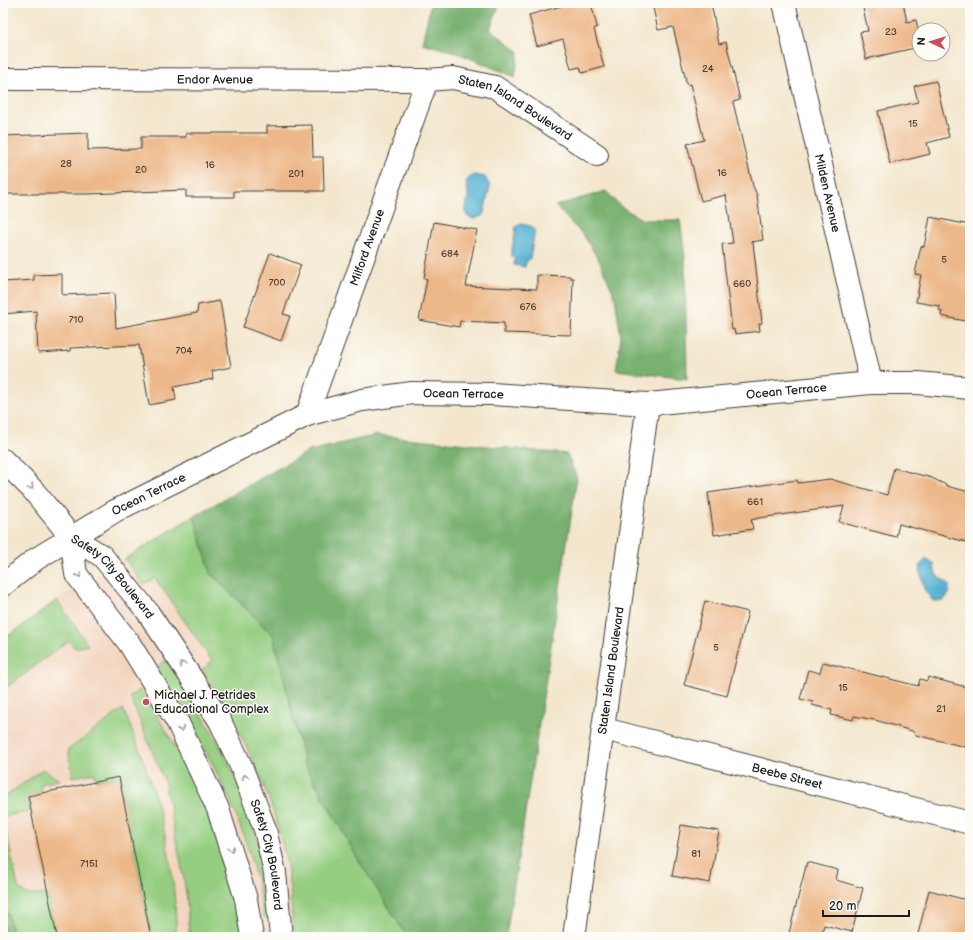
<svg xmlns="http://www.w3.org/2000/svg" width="973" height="940" font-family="'Balsamiq Sans',sans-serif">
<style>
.built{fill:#f3d4be}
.green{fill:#95ce81;stroke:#58754e}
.forest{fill:#78b16f;stroke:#4a6646}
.water{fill:#52b0d1;stroke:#376676}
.building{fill:#edb889}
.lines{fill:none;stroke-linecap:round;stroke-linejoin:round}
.minor-casing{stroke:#3c3a36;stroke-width:24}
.minor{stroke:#fff;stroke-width:22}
.oneway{stroke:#999}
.poi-dot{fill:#d1495b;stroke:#fdfcf7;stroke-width:1.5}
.labels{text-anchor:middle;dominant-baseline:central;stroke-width:3;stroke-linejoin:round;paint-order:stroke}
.number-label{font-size:10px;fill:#504337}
.street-label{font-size:12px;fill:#1c1c1c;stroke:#fdfcf7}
.poi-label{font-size:12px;fill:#1c1c1c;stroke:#fdfcf7;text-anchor:start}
</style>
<rect width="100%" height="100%" fill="#fdfcf7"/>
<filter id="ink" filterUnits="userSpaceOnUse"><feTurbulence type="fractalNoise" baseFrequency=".025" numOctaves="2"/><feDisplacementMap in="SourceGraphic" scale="8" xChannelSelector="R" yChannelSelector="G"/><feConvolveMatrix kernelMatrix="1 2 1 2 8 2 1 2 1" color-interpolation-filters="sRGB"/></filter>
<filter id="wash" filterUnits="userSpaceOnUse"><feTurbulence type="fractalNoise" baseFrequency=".012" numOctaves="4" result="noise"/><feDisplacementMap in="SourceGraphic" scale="16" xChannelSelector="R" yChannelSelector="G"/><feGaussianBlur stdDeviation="0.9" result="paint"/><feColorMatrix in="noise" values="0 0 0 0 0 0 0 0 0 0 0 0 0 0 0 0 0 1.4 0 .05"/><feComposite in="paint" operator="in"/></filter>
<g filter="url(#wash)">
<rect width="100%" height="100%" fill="#f3e6cc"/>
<polygon class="built" points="194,516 211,574 273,635 404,932 410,937 3,937 3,640 57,600"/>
<g class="green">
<path d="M194,516L211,574L273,635L305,765L404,932L410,937H293C292,914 291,890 287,867C275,795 241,730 202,670L212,661L155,578L143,585L125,559Z"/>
<polygon points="57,600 88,645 75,648 68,641 3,690 3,640"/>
<path d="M164,661L168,662C214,730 258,805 266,889C267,898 270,911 268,919L263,917C252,828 207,746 157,673V667Z"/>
<path d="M140,690C192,765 228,846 243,937H189L187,901L184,879L164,780L130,697Z"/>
<path d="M123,709C154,781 177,858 176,937H151L119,777L96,781L94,773L73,777L68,750Z"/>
<polygon points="43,769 59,780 41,784 42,793 28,796 31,811 6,816 3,818 3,798"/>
<path d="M3,818L18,887C26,898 36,895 48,894L57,937H13L8,915L3,904Z"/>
</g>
<g class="forest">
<polygon points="431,3 500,3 490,29 519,52 515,77 455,52 422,43"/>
<polygon points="606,191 620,206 643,220 680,220 685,257 687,379 616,370 621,338 615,297 600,262 584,236 555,206"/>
<polygon points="377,435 567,454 577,478 506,937 410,937 404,932 358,859 305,765 273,635 211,574 194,516 309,451"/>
<polygon points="3,904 8,915 13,937 3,937"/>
</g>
<g class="water">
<path d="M475,175L485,177L490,186L484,213L482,216L474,219L467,216C463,209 467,204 468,197C469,187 460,181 475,175Z"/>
<polygon points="521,224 531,226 535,230 530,259 526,262 525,267 514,265 515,260 511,255 516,227"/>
<polygon points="926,559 934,563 935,571 937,576 949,584 949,594 943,601 933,601 924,589 919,566"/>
</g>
<g id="blocks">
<g class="building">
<polygon points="572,3 591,3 597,27 594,29 604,67 582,73 580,67 571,69 563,39 537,46 529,15"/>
<polygon points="652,3 711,3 719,44 726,42 740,100 733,102 753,186 757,195 763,240 751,242 753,242 762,323 759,324 760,331 735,334 734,329 732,330 722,244 733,243 726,195 701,201 687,144 704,140 690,84 687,85 673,27 658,30"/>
<polygon points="862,3 903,3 907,22 916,20 919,34 919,47 866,59 860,32 868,31"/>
<polygon points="936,81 949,137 927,143 930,154 890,164 878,111 918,102 914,86"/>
<polygon points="312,125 313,157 323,157 324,191 234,191 234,197 186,197 186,190 88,194 3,194 3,136 88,133 88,150 141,149 141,137 186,137 186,133 267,133 267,126"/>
<polygon points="930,217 970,225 970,322 941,316 942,311 939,310 940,306 916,302 921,275 915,274 921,246 924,247"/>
<polygon points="434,222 477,230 466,286 537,289 537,275 570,276 570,278 573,278 571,335 504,333 504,323 460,321 459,327 419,320 427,279 424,278"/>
<polygon points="270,253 301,265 283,314 290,316 281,341 243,327"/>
<polygon points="62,274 62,295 114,293 116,328 197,313 198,305 220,301 231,367 212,371 213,379 174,387 176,400 149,405 139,345 70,348 70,351 38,353 36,311 3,314 3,282 34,280 34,275"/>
<polygon points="894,468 932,478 950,487 970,492 970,543 899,524 896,537 839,522 844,506 759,518 751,520 753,529 714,535 708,493 797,480 798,483 830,479 887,495"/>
<polygon points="705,601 748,612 727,696 684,685"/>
<polygon points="823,662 918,686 920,679 927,681 928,677 970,688 970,748 916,735 912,731 875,720 854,716 853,720 831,715 832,710 812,705 813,702 800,699 808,670 820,673"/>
<polygon points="119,777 151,937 57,937 28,796"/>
<polygon points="681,825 719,831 710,883 672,876"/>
<polygon points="807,862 838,870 836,880 863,888 852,932 824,925 821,937 788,937"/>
<polygon points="929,890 970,901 970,937 929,937 918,934"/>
</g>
</g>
</g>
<g filter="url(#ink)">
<use href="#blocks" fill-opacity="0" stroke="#3c3a36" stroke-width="1"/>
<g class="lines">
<g class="minor-casing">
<g id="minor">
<path id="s1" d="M784,3L871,383"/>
<path id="s2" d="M3,79L427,80L453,78L495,87L597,155"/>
<path id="s3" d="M307,415L427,80"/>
<path id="s4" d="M3,460L33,490L71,537L102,556L147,611L220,721L241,766L265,829L275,873L281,937"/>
<polyline points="71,537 76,574 129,643 178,723 218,809 246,899 252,937"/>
<path id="s5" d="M3,585L36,559L115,511L307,415L362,400L412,393L492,394L648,404L871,383H918L970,388"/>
<path id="s6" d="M604,729L970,823"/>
<path id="s7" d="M574,937L648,404"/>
</g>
</g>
<use href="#minor" class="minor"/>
</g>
<defs><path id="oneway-chevron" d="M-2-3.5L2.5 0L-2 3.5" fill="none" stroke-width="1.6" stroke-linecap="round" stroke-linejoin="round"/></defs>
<g class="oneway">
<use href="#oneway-chevron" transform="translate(31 487) rotate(46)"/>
<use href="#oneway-chevron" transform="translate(79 575) rotate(63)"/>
<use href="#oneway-chevron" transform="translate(182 664) rotate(-124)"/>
<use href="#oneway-chevron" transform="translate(181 729) rotate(65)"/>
<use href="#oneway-chevron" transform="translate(245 777) rotate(-110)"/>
<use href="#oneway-chevron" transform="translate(231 849) rotate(73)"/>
</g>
</g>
<circle class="poi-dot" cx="146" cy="702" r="4"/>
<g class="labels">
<g class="number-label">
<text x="891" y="32">23</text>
<text x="708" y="69">24</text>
<text x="913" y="124">15</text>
<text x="66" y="164">28</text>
<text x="210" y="165">16</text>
<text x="141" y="170">20</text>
<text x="722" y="173">16</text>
<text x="296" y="174">201</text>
<text x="450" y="254">684</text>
<text x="944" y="260">5</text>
<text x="277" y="283">700</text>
<text x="742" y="284">660</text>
<text x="528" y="307">676</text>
<text x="76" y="320">710</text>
<text x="184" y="351">704</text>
<text x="755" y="502">661</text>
<text x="716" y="648">5</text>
<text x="843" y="688">15</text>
<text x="941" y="709">21</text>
<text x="696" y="854">81</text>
<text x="89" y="864">715I</text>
</g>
<g class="street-label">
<text stroke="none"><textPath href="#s2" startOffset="212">Endor Avenue</textPath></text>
<text stroke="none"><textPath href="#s2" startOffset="520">Staten Island Boulevard</textPath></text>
<text stroke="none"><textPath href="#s1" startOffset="195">Milden Avenue</textPath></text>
<text stroke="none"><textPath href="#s3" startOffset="178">Milford Avenue</textPath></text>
<text stroke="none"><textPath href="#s5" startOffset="832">Ocean Terrace</textPath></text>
<text stroke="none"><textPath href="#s5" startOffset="508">Ocean Terrace</textPath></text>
<text stroke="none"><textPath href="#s5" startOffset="172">Ocean Terrace</textPath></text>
<text stroke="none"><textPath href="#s4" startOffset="161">Safety City Boulevard</textPath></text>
<text stroke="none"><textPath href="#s7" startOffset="269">Staten Island Boulevard</textPath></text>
<text stroke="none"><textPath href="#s6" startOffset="189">Beebe Street</textPath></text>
<text stroke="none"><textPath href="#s4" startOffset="485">Safety City Boulevard</textPath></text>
</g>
<g class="poi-label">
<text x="154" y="695">Michael J. Petrides<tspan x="154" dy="14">Educational Complex</tspan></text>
</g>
</g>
<rect width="973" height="940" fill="none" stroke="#fdfcf7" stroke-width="16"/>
<g transform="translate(931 42) rotate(274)"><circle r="19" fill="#fdfcf7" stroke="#a3a29f"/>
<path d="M0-3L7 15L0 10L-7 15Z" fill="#d1495b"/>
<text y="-6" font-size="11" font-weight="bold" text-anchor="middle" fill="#1c1c1c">N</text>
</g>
<path d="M823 910v6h86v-6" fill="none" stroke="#1c1c1c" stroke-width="2"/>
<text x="829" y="910" font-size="12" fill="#1c1c1c" stroke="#fdfcf7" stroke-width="3" paint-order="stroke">20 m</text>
</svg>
